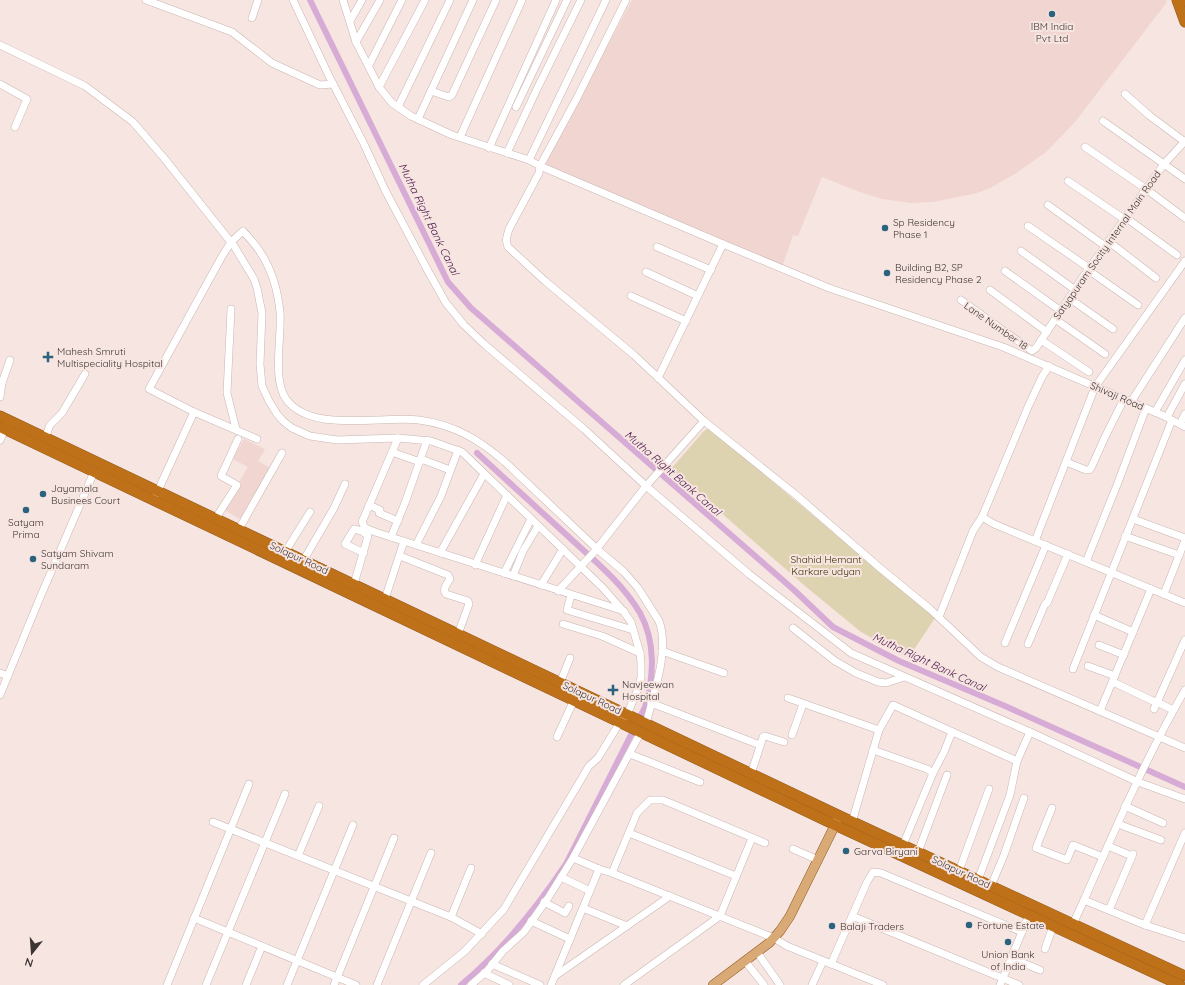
<svg xmlns="http://www.w3.org/2000/svg" width="1185" height="985" font-family="Quicksand,sans-serif">
<style>
.built{fill:#f0d5d0}
.green{fill:#ddd3b1}
.lines{fill:none;stroke-linecap:round;stroke-linejoin:round}
.canal{stroke:#d6abd5;stroke-width:6}
.minor-casing{stroke:#c8b6b3;stroke-width:8}
.major-casing{stroke:#915c22;stroke-width:10}
.highway-casing{stroke:#915c22;stroke-width:11}
.minor{stroke:#fff;stroke-width:7}
.major{stroke:#d9aa75;stroke-width:9}
.highway{stroke:#bf7119;stroke-width:10}
.poi-dot{fill:#2b627d;stroke:#f7e5e1;stroke-width:1.5}
.labels{text-anchor:middle;dominant-baseline:central;stroke-width:4;stroke-linejoin:round;paint-order:stroke}
.poi-label{font-size:10px;fill:#3c3533;stroke:#f7e5e1;text-anchor:start}
.street-label{font-size:10px;fill:#3c3533;stroke:#f7e5e1}
.park-label{font-size:10px;fill:#3b2f00;stroke:#f7e5e1}
.water-label{font-size:11px;font-style:italic;fill:#4c194d;stroke:#f7e5e1}
</style>
<rect width="100%" height="100%" fill="#f7e5e1"/>
<g class="built">
<polygon points="632,0 1166,0 1167,2 1075,122 1046,152 1015,174 990,188 977,193 933,202 911,203 882,199 857,191 822,177 798,236 793,235 782,267 544,165"/>
<polygon points="244,439 265,449 258,461 270,468 242,520 223,509 248,467 233,459"/>
</g>
<polygon class="green" points="709,428 935,618 911,654 906,655 901,654 861,632 805,586 671,469 704,431"/>
<g class="lines">
<g class="canal">
<polyline points="310,0 448,282 471,308 794,590 833,627 899,661 1005,706 1185,787"/>
<path d="M461,985C503,950 536,909 566,864L645,707C654,677 656,642 640,613C623,584 596,562 571,539C540,511 509,482 477,453"/>
</g>
<g class="minor-casing">
<g id="minor">
<polyline points="146,0 232,32 272,63 320,85 333,84"/>
<polyline points="293,0 329,76 364,144 385,190 428,271 446,303 464,325 484,344 584,429 646,486 749,574 851,653 1030,732 1138,782 1185,799"/>
<path d="M343,0L356,42L379,87L392,103L411,116L452,135L529,160L540,166L539,173L509,229C507,236 505,240 508,247L545,281L634,355L704,421L796,495L880,568L930,609L981,657L998,667L1185,748"/>
<polyline points="626,0 577,98 540,166 723,244 829,288 1003,347 1164,416 1185,427"/>
<polyline points="252,18 258,0"/>
<polyline points="350,21 362,0"/>
<polyline points="356,42 380,0"/>
<polyline points="0,45 85,86 133,122 164,158 234,246 254,279 257,288 262,313 260,364 262,386 269,401 277,414 283,421 292,428 310,436 337,440 398,438 431,441 462,452 603,588 624,612 631,622 640,653 641,663 641,678 637,691 627,715 620,722 598,758 589,766 504,909 465,951 423,985"/>
<polyline points="369,65 402,0"/>
<polyline points="0,84 27,99 15,127"/>
<polyline points="379,87 425,0"/>
<polyline points="431,91 449,97 452,95 496,0"/>
<polyline points="1125,94 1150,116 1185,142"/>
<polyline points="398,107 450,0"/>
<polyline points="516,107 567,0"/>
<polyline points="418,119 473,0"/>
<polyline points="1103,121 1185,179"/>
<polyline points="460,137 522,0"/>
<polyline points="1085,147 1146,189 1185,218"/>
<polyline points="489,148 556,0"/>
<polyline points="507,153 537,89 581,0"/>
<polyline points="529,160 606,0"/>
<polyline points="1068,181 1124,219"/>
<polyline points="1048,205 1105,246"/>
<polyline points="1125,217 1177,255"/>
<polyline points="1028,226 1089,268"/>
<polyline points="1108,241 1156,278"/>
<polyline points="657,247 711,270"/>
<polyline points="1021,251 1074,289"/>
<polyline points="1088,270 1138,305"/>
<polyline points="1005,271 1061,311"/>
<polyline points="646,272 698,296"/>
<polyline points="990,290 1047,332"/>
<polyline points="631,296 686,321"/>
<polyline points="1069,298 1113,329"/>
<polyline points="961,300 1032,351 1036,348 1083,277 1146,189 1164,164 1185,141"/>
<polyline points="231,309 227,393 236,429"/>
<polyline points="1055,319 1105,354"/>
<polyline points="1041,340 1089,372"/>
<polyline points="658,378 723,244"/>
<polyline points="0,397 2,383 10,360"/>
<polyline points="1131,402 1185,318"/>
<polyline points="1155,412 1185,360"/>
<polyline points="1167,417 1185,384"/>
<polyline points="1180,424 1185,414"/>
<polyline points="45,438 50,425 62,413 85,374"/>
<polyline points="398,438 362,522 365,528 375,532 624,611"/>
<path d="M257,439L194,412L149,389L221,258L231,242L243,231C250,239 257,246 262,255C272,271 278,293 280,312C282,336 272,379 286,399C311,434 382,415 419,420C455,425 478,439 505,462L597,549L624,572L638,588L659,621C670,650 653,695 646,724"/>
<polyline points="0,440 5,429"/>
<polyline points="392,452 420,462"/>
<polyline points="421,459 450,470"/>
<polyline points="1066,462 1086,470 1089,470 1091,468 1105,437 1124,399"/>
<polyline points="156,495 194,412"/>
<polyline points="369,505 380,510 379,513 398,521"/>
<polyline points="982,517 1028,407 1042,377 1049,366"/>
<polyline points="216,518 237,485 221,476 238,439"/>
<polyline points="1133,519 1185,538"/>
<polyline points="239,529 282,453"/>
<polyline points="1125,536 1179,555"/>
<polyline points="391,537 405,503 427,440"/>
<polyline points="1035,541 1095,387 1185,261"/>
<polyline points="416,545 441,496 458,450"/>
<polyline points="285,552 310,512"/>
<polyline points="440,553 484,474"/>
<path d="M400,556L448,575L450,579C447,584 442,589 446,594L468,601L469,604L458,634"/>
<polyline points="303,561 334,508 345,484"/>
<polyline points="1086,562 1117,485 1146,408"/>
<polyline points="475,565 507,495"/>
<polyline points="504,573 531,519"/>
<polyline points="513,576 523,551 538,526"/>
<polyline points="354,584 368,536 362,531 354,529 345,544 364,553"/>
<polyline points="541,585 563,549"/>
<polyline points="558,591 595,551 646,486 704,421"/>
<polyline points="1164,594 1185,540"/>
<polyline points="571,595 567,610 633,630"/>
<polyline points="385,599 404,541"/>
<polyline points="1094,615 1133,632"/>
<polyline points="939,617 973,531 982,517 994,524 1185,603"/>
<polyline points="563,624 602,636 640,653"/>
<polyline points="793,628 835,661 856,673 878,682 886,683 904,677"/>
<polyline points="1005,643 1046,545"/>
<polyline points="1028,644 1045,604 1047,603 1068,554"/>
<polyline points="1099,645 1124,655"/>
<polyline points="662,651 724,673"/>
<polyline points="1088,666 1115,676"/>
<polyline points="1073,669 1172,420"/>
<polyline points="0,673 8,676"/>
<polyline points="1113,682 1157,703"/>
<polyline points="560,683 570,658"/>
<polyline points="0,695 39,600 94,472"/>
<polyline points="788,698 879,730"/>
<polyline points="1157,702 1173,710"/>
<polyline points="651,703 760,745"/>
<polyline points="1154,709 1185,640"/>
<polyline points="1100,711 1151,589"/>
<polyline points="792,735 803,704"/>
<polyline points="557,737 574,700"/>
<polyline points="873,750 927,769 933,773"/>
<polyline points="630,754 700,782"/>
<polyline points="751,774 763,737 765,736 784,742"/>
<polyline points="1125,806 1163,823"/>
<polyline points="1052,808 1036,848 1067,860 1073,845 1103,857"/>
<polyline points="213,822 451,917 482,934"/>
<polyline points="852,822 879,730 893,705 1017,761"/>
<polyline points="1118,824 1161,840"/>
<polyline points="629,833 736,876"/>
<polyline points="903,845 933,773 944,752 952,732"/>
<polyline points="1108,846 1127,854"/>
<polyline points="793,849 818,860"/>
<polyline points="918,852 947,775"/>
<polyline points="298,856 319,806"/>
<polyline points="573,858 599,869 612,873 774,938 787,946 883,985"/>
<polyline points="959,871 989,789"/>
<polyline points="612,873 637,813 650,800 663,800 765,843"/>
<polyline points="561,877 590,891"/>
<polyline points="978,880 1010,795 1017,761 1030,732"/>
<polyline points="991,886 1004,855 1024,798"/>
<path d="M1084,900C1115,829 1146,757 1185,690"/>
<polyline points="544,902 565,913 569,906"/>
<polyline points="583,908 627,926"/>
<polyline points="1109,910 1133,854"/>
<polyline points="852,916 1019,985"/>
<polyline points="451,917 471,868"/>
<polyline points="194,918 356,985"/>
<polyline points="531,921 570,939"/>
<polyline points="1073,924 1084,900 1145,925 1185,938"/>
<polyline points="1145,925 1185,833"/>
<polyline points="1045,949 1053,926"/>
<polyline points="757,952 780,985"/>
<polyline points="1011,958 1040,970"/>
<polyline points="745,961 764,985"/>
<polyline points="492,964 540,985"/>
<polyline points="831,964 867,882 873,872 881,873 1022,932"/>
<polyline points="484,973 509,985"/>
<polyline points="555,976 670,896"/>
<polyline points="167,985 249,784"/>
<polyline points="206,985 285,794"/>
<polyline points="246,985 262,946"/>
<polyline points="287,985 353,825"/>
<polyline points="334,985 394,838"/>
<polyline points="377,985 431,853"/>
<polyline points="471,985 487,971 503,951 524,932 548,898 573,858 641,732"/>
<polyline points="551,985 599,869"/>
<polyline points="624,985 720,916 752,838"/>
<polyline points="812,985 823,961"/>
<polyline points="1000,985 1029,915"/>
</g>
</g>
<g class="major-casing">
<polyline id="major" points="713,985 769,943 780,931 790,916 838,819"/>
</g>
<g class="highway-casing">
<g id="highway">
<polyline points="1177,0 1185,22"/>
<polyline points="1185,0 1185,1"/>
<polyline points="0,416 840,816 1185,976"/>
<polyline points="0,427 835,825 1180,985"/>
</g>
</g>
<use href="#minor" class="minor"/>
<use href="#major" class="major"/>
<use href="#highway" class="highway"/>
</g>
<g class="poi-dot">
<circle cx="1052" cy="14" r="4"/>
<circle cx="885" cy="228" r="4"/>
<circle cx="887" cy="273" r="4"/>
<path d="M46 351h4v4h4v4h-4v4h-4v-4h-4v-4h4z"/>
<circle cx="43" cy="494" r="4"/>
<circle cx="26" cy="510" r="4"/>
<circle cx="33" cy="559" r="4"/>
<path d="M611 684h4v4h4v4h-4v4h-4v-4h-4v-4h4z"/>
<circle cx="846" cy="851" r="4"/>
<circle cx="969" cy="925" r="4"/>
<circle cx="832" cy="926" r="4"/>
<circle cx="1008" cy="942" r="4"/>
</g>
<g class="labels">
<g class="poi-label">
<text x="1052" y="26" text-anchor="middle">IBM India<tspan x="1052" dy="12">Pvt Ltd</tspan></text>
<text x="893" y="222">Sp Residency<tspan x="893" dy="12">Phase 1</tspan></text>
<text x="895" y="267">Building B2, SP<tspan x="895" dy="12">Residency Phase 2</tspan></text>
<text x="57" y="351">Mahesh Smruti<tspan x="57" dy="12">Multispeciality Hospital</tspan></text>
<text x="51" y="488">Jayamala<tspan x="51" dy="12">Businees Court</tspan></text>
<text x="26" y="522" text-anchor="middle">Satyam<tspan x="26" dy="12">Prima</tspan></text>
<text x="41" y="553">Satyam Shivam<tspan x="41" dy="12">Sundaram</tspan></text>
<text x="622" y="684">Navjeewan<tspan x="622" dy="12">Hospital</tspan></text>
<text x="854" y="851">Garva Biryani</text>
<text x="977" y="925">Fortune Estate</text>
<text x="840" y="926">Balaji Traders</text>
<text x="1008" y="954" text-anchor="middle">Union Bank<tspan x="1008" dy="12">of India</tspan></text>
</g>
<g class="street-label">
<text transform="translate(1107 245) rotate(-55)">Satyapuram Socity Internal Main Road</text>
<text transform="translate(996 326) rotate(35)">Lane Number 18</text>
<text transform="translate(1117 396) rotate(23)">Shivaji Road</text>
<text transform="translate(299 558) rotate(25)">Solapur Road</text>
<text transform="translate(592 698) rotate(25)">Solapur Road</text>
<text transform="translate(961 872) rotate(25)">Solapur Road</text>
</g>
<g class="park-label">
<text x="826" y="559">Shahid Hemant<tspan x="826" dy="12">Karkare udyan</tspan></text>
</g>
<g class="water-label">
<text transform="translate(429 219) rotate(64)">Mutha Right Bank Canal</text>
<text transform="translate(673 473) rotate(41)">Mutha Right Bank Canal</text>
<text transform="translate(929 662) rotate(25)">Mutha Right Bank Canal</text>
</g>
</g>
<g transform="translate(32 953) rotate(197)" stroke="#f7e5e1" stroke-width="3" paint-order="stroke">
<path d="M0-3L7 15L0 10L-7 15Z" fill="#3c3533"/>
<text y="-6" font-size="11" font-weight="bold" text-anchor="middle" fill="#3c3533">N</text>
</g>
</svg>
